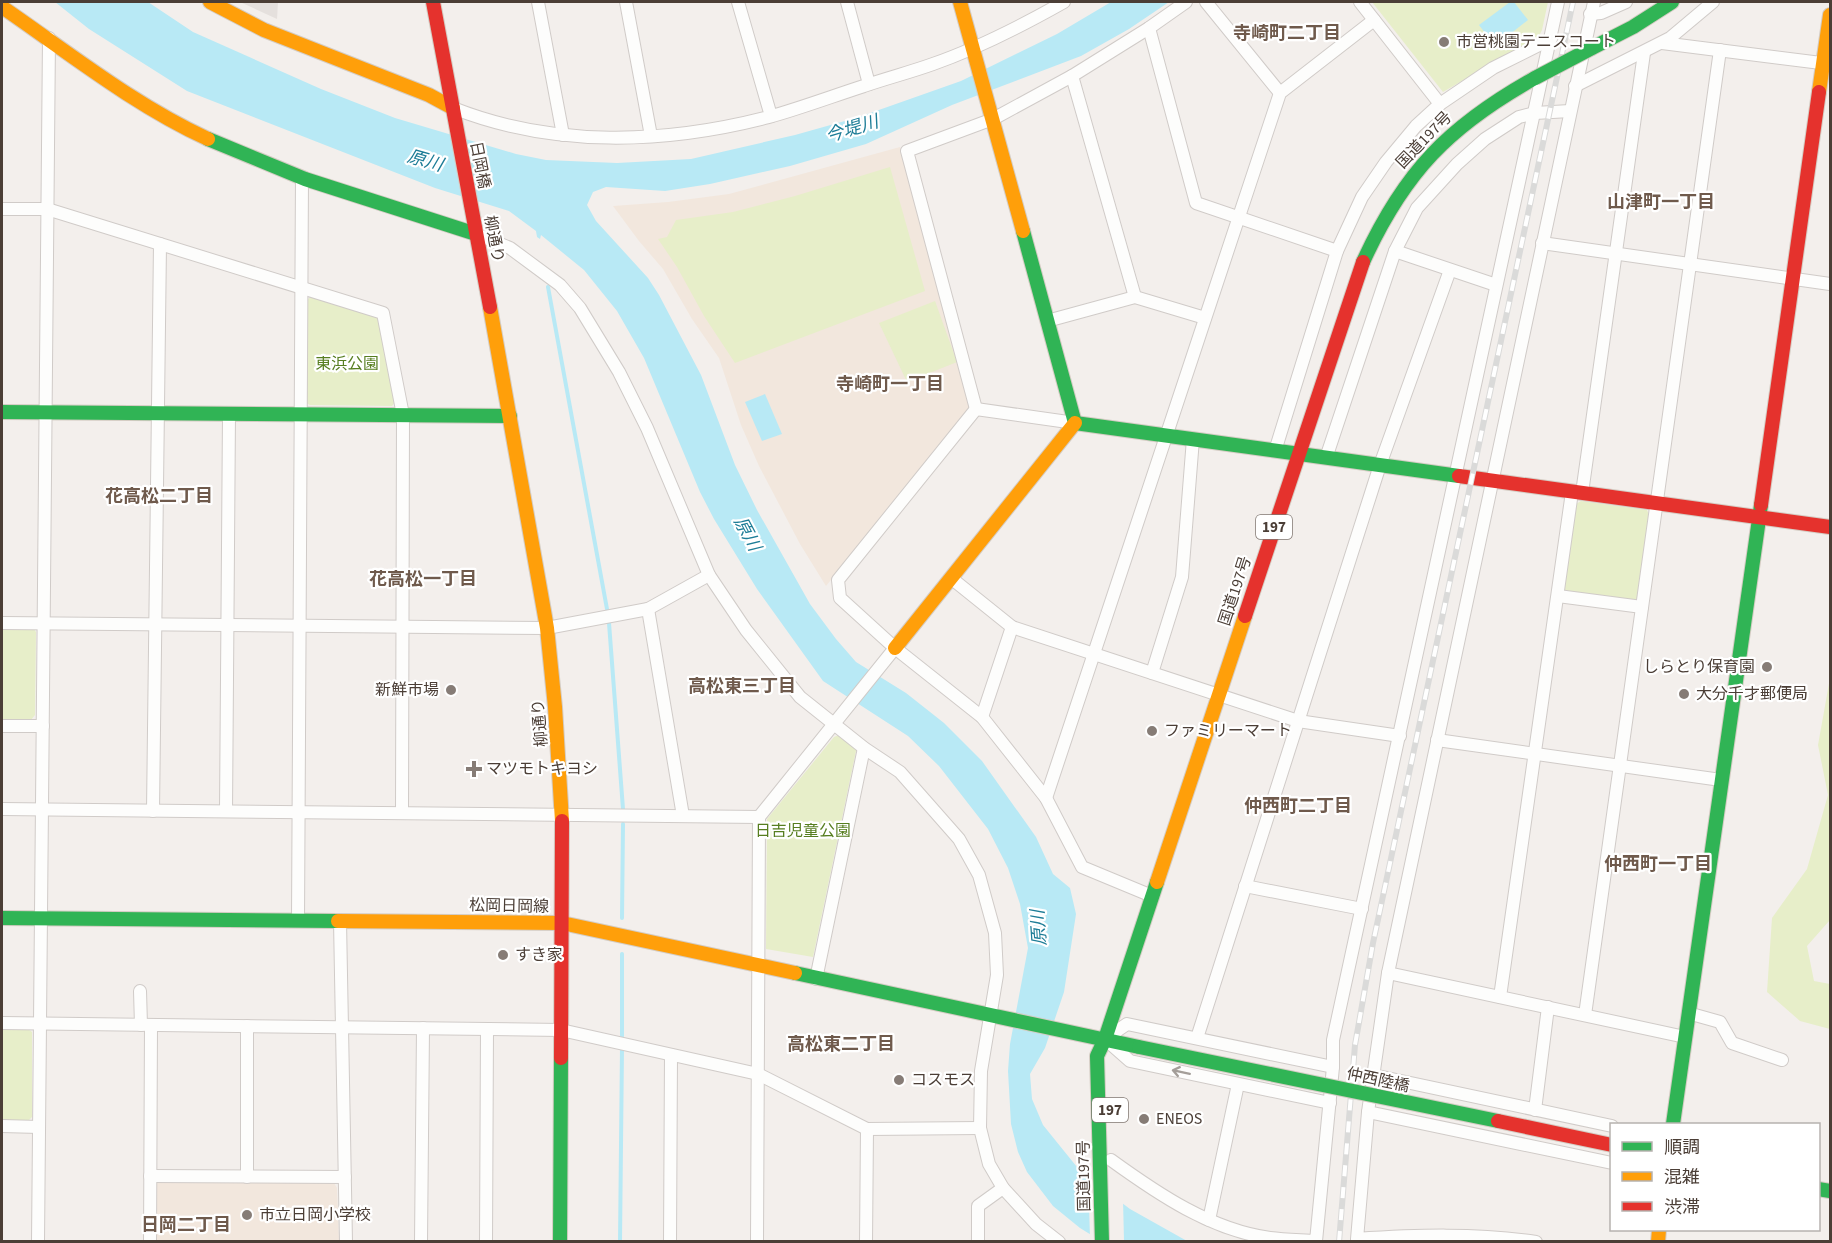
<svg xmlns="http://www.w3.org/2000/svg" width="1832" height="1243" font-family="'Source Sans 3','Noto Sans JP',sans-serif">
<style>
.education{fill:#f2e7dd}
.green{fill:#e7eec9}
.parking{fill:#e5e0dd}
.water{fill:#b8e9f5}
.pier{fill:#f3efec}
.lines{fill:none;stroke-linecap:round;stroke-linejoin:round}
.stream{stroke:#b8e9f5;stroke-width:4}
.street-casing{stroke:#d0cbc8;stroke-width:14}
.fast-casing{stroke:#d4ccc3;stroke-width:16}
.slow-casing{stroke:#d4ccc3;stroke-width:16}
.jam-casing{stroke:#d4ccc3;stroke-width:16}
.street{stroke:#fdfdfc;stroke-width:12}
.fast{stroke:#30b455;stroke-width:14}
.slow{stroke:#ff9f0a;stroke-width:14}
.jam{stroke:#e5322d;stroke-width:14}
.rail-casing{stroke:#dadad9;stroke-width:6}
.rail{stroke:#fff;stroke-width:4;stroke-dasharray:11;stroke-linecap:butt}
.fast-bridge-casing{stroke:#d4ccc3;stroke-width:16;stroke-linecap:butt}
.jam-bridge-casing{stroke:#d4ccc3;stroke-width:16;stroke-linecap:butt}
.fast-bridge{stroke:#30b455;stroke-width:14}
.jam-bridge{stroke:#e5322d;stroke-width:14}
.oneway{stroke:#a49e99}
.poi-dot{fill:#867c76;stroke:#fff;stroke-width:2}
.labels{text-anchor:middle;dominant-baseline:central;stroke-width:4.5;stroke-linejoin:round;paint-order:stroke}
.shield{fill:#fff;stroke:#817872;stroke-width:1.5}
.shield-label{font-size:15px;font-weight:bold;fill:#4b3e36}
.poi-label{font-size:16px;fill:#4b3e36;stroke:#fff;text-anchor:start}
.street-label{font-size:16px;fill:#4b3e36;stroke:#fff}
.park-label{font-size:16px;fill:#577e20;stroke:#fff}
.neighbourhood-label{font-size:18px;font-weight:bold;fill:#6f5a4c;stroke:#fff}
.water-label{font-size:18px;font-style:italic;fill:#1d7d97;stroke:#fff}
</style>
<rect width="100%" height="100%" fill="#f3efec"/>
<g class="education">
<polygon points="900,147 970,404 968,411 826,586 800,544 759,466 741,425 719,358 692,319 663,269 639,241 613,206 668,202 729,194"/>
<polygon points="161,1181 334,1183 337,1188 339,1241 155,1242 156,1184"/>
</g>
<g class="green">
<polygon points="1372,2 1548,2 1542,30 1539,36 1443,92"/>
<polygon points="890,167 925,291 735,363 704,316 677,267 658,239 667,237 676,220 733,212 795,196"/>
<polygon points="311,296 377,316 380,320 396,401 392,406 310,405 306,403 307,300"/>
<polygon points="935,301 957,362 907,382 879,323"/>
<polygon points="1581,501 1647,510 1649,515 1638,598 1633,602 1568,593 1564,589 1576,504"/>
<polygon points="2,626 32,626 36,632 35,715 30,721 2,720"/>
<polygon points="1830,678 1830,920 1807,946 1814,981 1830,984 1830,1029 1800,1021 1767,992 1772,918 1807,869 1828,795 1818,745"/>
<polygon points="839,735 856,748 856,751 813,957 766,949 767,819 834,737"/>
<polygon points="2,1029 28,1029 32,1032 32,1117 28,1121 2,1121"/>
</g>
<polygon class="parking" points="240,2 278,2 277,19"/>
<g class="water">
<polygon points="55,2 148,2 193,32 321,89 395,118 516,154 546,160 617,163 691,159 795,135 859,117 961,81 1057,34 1111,2 1169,2 1129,29 1081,56 952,105 866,144 790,166 710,184 665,191 606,187 593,192 587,205 596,221 648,278 659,295 701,375 735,465 757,510 810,604 836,639 856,662 906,693 944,723 982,761 1036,837 1053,874 1070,888 1076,914 1064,992 1045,1048 1030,1074 1032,1099 1043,1125 1081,1172 1130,1209 1187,1241 1101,1241 1080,1228 1053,1206 1027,1172 1018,1152 1011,1124 1008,1071 1010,1044 1028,948 1020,904 1008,868 988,829 939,766 908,736 823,681 757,589 714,519 700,492 644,358 617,311 584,270 541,235 540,239 537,237 536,231 509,211 435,188 187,91 89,29"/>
<polygon points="1510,2 1514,2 1528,20 1495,46 1479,25"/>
<polygon points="765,394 782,434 762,441 745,402"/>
</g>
<polygon class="pier" points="1088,1174 1123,1200 1124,1241 1095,1242 1090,1238"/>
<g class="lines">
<g class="stream">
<polyline points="548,287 607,609"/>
<polyline points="609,623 623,809"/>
<polyline points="622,918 623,824"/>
<polyline points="622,1036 622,954"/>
<polyline points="620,1242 622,1048"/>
</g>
<g class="street-casing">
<g id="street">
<polyline points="538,2 563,135"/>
<polyline points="626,2 651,136"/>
<polyline points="738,2 771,116"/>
<polyline points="847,2 869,84"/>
<polyline points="1206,2 1280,93"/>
<polyline points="1360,2 1440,104"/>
<polyline points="1590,14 1601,13 1626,2"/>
<polyline points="1149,28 1196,203 1337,251"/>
<polyline points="1662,43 1829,64"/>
<polyline points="1072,76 1135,297"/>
<polyline points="1575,86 1670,38 1713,2"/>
<path d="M453,108C554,148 665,144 769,117C801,108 833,96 864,86C887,78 911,72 933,64C976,49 1025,24 1064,2"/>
<polyline points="2,209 47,209 383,313 403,415 402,813"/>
<polyline points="476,234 510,248 560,285 580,308 619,372 647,428 709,575 746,630 800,697 864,748 900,772 959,839 979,875 995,933 997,975 981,1071 980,1128 989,1164 1003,1188 1036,1224 1059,1242"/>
<polyline points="1542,243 1830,284"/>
<polyline points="1395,251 1496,285"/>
<polyline points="1047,321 1135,297 1205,318"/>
<polyline points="976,409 838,580 840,598 895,648 982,717 1046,798 1082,867 1152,896"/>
<polyline points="976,409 907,151 993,119 1072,76 1149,28 1186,2"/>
<polyline points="976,409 1075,423"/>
<polyline points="1275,451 1337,251 1362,197 1386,162 1416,126 1440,104 1493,68 1551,39"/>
<polyline points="1326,458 1395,251 1417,208 1457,164 1485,139 1519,117 1535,113 1570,111"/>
<polyline points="1582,493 1644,53"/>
<polyline points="951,578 1012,627 1298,721 1400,736"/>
<polyline points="1558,596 1642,607"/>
<polyline points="648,609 683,816"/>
<polyline points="2,623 547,628 648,609 709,575"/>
<polyline points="1152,673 1182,577 1193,439"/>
<polyline points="982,717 1012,627"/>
<polyline points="2,726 43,726"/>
<polyline points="1437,740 1721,780"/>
<polyline points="1046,798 1280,93 1374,20"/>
<polyline points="2,809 759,817"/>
<polyline points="153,811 160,244"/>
<polyline points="226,811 229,414"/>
<polyline points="1245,886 1362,909"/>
<polyline points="298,921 302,177"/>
<polyline points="340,921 346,1242"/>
<polyline points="1388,973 1685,1037"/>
<polyline points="816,979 864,748"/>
<polyline points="140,991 141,1025"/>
<polyline points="1500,997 1572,492"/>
<polyline points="1688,1013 1720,1022 1732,1043 1782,1060"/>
<polyline points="1585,1015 1720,50"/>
<polyline points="2,1023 561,1030 758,1074 867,1129 980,1128"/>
<polyline points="247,1026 247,1177"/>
<polyline points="1197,1038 1380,465 1450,270"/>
<polyline points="1373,1075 1612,1126"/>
<polyline points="1330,1103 1130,1061 1105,1039 1127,1024 1333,1067"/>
<polyline points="1535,1110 1548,1007"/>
<polyline points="1368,1112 1612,1163"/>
<polyline points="2,1126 39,1127"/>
<path d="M1111,1160C1158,1194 1211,1230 1270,1238C1285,1240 1301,1240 1316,1241L1333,1067V1040L1558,2"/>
<polyline points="150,1176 345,1177"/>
<polyline points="1209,1220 1238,1084"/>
<polyline points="38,1242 49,38"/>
<polyline points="150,1242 151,1025"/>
<polyline points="421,1242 423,1028"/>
<polyline points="486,1242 487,1029"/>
<polyline points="670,1242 671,1055"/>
<polyline points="757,1242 759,817 895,648"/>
<polyline points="866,1242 867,1129"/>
<polyline points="978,1242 978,1206 1003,1188"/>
<path d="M1536,1242C1476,1233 1417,1235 1357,1239L1368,1112L1388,973L1594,2"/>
</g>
</g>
<g class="fast-casing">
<g id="fast">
<polyline points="1592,48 1633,27 1672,2"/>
<polyline points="208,139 305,179 476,234"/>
<polyline points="1023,231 1075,423"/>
<path d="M1363,262C1404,172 1449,126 1535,78"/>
<polyline points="2,412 510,416"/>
<polyline points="1075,423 1459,476"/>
<polyline points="2,918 338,921"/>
<polyline points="795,973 1139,1047"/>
<polyline points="1673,1124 1761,505"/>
<polyline points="1818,1189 1830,1191"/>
<polyline points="560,1242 561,1058"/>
<polyline points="1102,1242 1097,1056 1105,1039 1157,882"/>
</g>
</g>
<g class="slow-casing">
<g id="slow">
<polyline points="210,2 264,30 429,95 453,108"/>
<polyline points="960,2 1023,231"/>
<path d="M2,7C69,53 134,105 208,139"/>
<polyline points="1819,92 1830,15"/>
<polyline points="490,307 547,628 555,707 562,821"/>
<polyline points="895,648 1075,423"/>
<polyline points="1157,882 1245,616"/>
<polyline points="338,921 562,923 795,973"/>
<polyline points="1658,1242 1659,1230"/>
</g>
</g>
<g class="jam-casing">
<g id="jam">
<polyline points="433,2 490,307"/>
<polyline points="1459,476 1830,527"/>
<polyline points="1761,505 1819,92"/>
<polyline points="1245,616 1363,262"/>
<polyline points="561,1058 562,821"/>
</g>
</g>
<use href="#street" class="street"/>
<use href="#fast" class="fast"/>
<use href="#slow" class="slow"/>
<use href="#jam" class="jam"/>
<g class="rail-casing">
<polyline id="rail" points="1339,1242 1355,1045 1373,943 1573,2"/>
</g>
<use href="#rail" class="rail"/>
<g class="fast-bridge-casing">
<g id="fast-bridge">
<polyline points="1535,78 1592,48"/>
<polyline points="1139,1047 1498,1121"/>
</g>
</g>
<g class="jam-bridge-casing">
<polyline id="jam-bridge" points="1498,1121 1612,1145"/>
</g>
<use href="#fast-bridge" class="fast-bridge"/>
<use href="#jam-bridge" class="jam-bridge"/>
</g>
<defs><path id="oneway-shaft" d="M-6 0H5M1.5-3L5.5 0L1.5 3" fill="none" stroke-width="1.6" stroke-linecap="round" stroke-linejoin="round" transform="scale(1.5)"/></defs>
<use class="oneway" href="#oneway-shaft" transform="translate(1181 1072) rotate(-168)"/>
<g class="poi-dot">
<circle cx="1444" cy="42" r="6"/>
<circle cx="1767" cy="667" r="6"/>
<circle cx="451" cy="690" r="6"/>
<circle cx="1684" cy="694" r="6"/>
<circle cx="1152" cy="731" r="6"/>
<path d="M471 760h6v6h6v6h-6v6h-6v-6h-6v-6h6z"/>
<circle cx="503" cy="955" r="6"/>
<circle cx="899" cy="1080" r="6"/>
<circle cx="1144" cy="1119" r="6"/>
<circle cx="247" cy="1215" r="6"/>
</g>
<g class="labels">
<g class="shield">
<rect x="1256" y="515" width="36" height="24" rx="4.5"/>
<rect x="1092" y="1098" width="36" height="24" rx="4.5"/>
</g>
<g class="shield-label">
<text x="1274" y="527">197</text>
<text x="1110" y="1110">197</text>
</g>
<g class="poi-label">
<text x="1456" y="42">市営桃園テニスコート</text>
<text x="1755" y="667" text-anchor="end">しらとり保育園</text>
<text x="439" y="690" text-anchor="end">新鮮市場</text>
<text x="1696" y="694">大分千才郵便局</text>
<text x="1164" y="731">ファミリーマート</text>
<text x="486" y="769">マツモトキヨシ</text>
<text x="515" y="955">すき家</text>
<text x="911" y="1080">コスモス</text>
<text x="1156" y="1119">ENEOS</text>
<text x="259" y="1215">市立日岡小学校</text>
</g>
<g class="street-label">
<text transform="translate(1424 140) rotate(-46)">国道197号</text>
<text transform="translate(480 165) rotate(79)">日岡橋</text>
<text transform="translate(494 239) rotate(79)">柳通り</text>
<text transform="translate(1235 591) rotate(-72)">国道197号</text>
<text transform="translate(540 723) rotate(-95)">柳通り</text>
<text transform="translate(509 906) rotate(1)">松岡日岡線</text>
<text transform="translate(1378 1080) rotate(12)">仲西陸橋</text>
<text transform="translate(1084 1176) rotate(-91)">国道197号</text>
</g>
<g class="park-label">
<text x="347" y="364">東浜公園</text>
<text x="803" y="831">日吉児童公園</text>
</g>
<g class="neighbourhood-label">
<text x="1287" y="33">寺崎町二丁目</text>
<text x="1661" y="202">山津町一丁目</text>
<text x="890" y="384">寺崎町一丁目</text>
<text x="159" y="496">花高松二丁目</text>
<text x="423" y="579">花高松一丁目</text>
<text x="742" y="686">高松東三丁目</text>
<text x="1298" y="806">仲西町二丁目</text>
<text x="1658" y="864">仲西町一丁目</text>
<text x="841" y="1044">高松東二丁目</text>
<text x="186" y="1225">日岡二丁目</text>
</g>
<g class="water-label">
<text transform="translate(852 129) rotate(-17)">今堤川</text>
<text transform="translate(425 161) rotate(16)">原川</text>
<text transform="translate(747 534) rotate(62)">原川</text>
<text transform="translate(1039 928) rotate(-94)">原川</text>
</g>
</g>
<rect width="1832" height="1243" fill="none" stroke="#4b3e36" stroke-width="6"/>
<rect x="1610" y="1123" width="210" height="108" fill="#ffffff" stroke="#b7b2af" stroke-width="1.5"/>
<rect x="1622" y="1142" width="30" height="9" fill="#30b455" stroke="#b7b2af" stroke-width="1.5"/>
<text x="1664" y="1153" font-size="18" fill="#4b3e36">順調</text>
<rect x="1622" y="1172" width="30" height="9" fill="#ff9f0a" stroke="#b7b2af" stroke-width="1.5"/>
<text x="1664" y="1183" font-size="18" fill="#4b3e36">混雑</text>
<rect x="1622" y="1202" width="30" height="9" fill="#e5322d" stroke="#b7b2af" stroke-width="1.5"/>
<text x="1664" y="1213" font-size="18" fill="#4b3e36">渋滞</text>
</svg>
